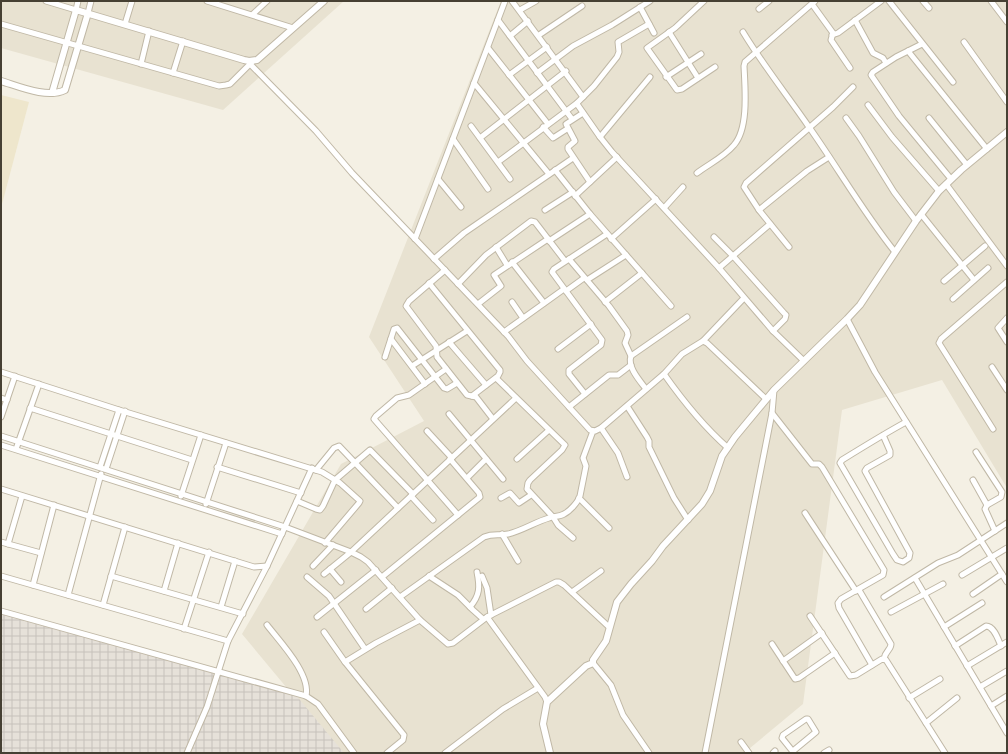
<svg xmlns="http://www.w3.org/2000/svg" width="1008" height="754" font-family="Overpass,sans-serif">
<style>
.residential{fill:#e8e2d1}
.industrial{fill:url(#industrial-grid)}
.education{fill:#eee6cc}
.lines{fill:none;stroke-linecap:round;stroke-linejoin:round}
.minor-casing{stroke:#c0b8a6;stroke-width:7}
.tertiary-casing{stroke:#c0b8a6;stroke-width:8}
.minor{stroke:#fff;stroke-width:5}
.tertiary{stroke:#fff;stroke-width:6}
</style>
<defs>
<pattern id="industrial-grid" width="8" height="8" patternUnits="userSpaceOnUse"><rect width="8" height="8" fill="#e6e1d9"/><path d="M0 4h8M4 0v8" fill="none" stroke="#c7c2bb"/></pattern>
</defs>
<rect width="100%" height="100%" fill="#f4f0e4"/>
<g class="residential">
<polygon points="1,1 344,1 223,110 1,48"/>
<polygon points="501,1 1007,1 1007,488 942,380 842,410 803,704 744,753 341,753 242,634 341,464 424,421 369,337"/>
</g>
<polygon class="industrial" points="1,613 295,694 344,753 1,753"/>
<polygon class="education" points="1,95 29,102 1,208"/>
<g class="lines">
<g class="minor-casing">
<g id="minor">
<polyline points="46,1 76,10 78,1"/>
<polyline points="207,1 293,28"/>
<polyline points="512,1 583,97"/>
<polyline points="704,1 675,28 647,48 677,90 682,89 715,67"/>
<polyline points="889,1 953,82"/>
<polyline points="923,1 929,8"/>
<polyline points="991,1 1007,22"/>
<polyline points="812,4 833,33 831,40 850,68"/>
<polyline points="640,7 654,33"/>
<polyline points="759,9 769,1"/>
<polyline points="520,10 536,1"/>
<polyline points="88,13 91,1"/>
<polyline points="253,14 267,1"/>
<polyline points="498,20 572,119"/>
<polyline points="855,20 873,53 883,58 886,63"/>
<polyline points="1,24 219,86 226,85 230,84 252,62"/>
<polyline points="125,24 132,1"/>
<polyline points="649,24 618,42 619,52 617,57 594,86 577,103 577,104 600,137 612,152 719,268 773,331 804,361"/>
<polyline points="669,32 698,78"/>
<path d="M743,32C763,65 787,95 809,127C838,168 863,212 895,252"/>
<polyline points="539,35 582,6"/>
<polyline points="832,35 838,33 881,1"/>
<polyline points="510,36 528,21"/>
<polyline points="964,42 1007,102"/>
<polyline points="922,44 896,57 873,72 871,75 899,116 951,179"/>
<polyline points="488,48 548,124"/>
<polyline points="908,51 987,149"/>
<polyline points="141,64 149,31"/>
<polyline points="250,64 316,131 352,173 508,336 527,361 590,430 595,431 601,428 664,374 682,354 703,341 707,343 766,399"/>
<polyline points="173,73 183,41"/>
<polyline points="537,73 573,46 612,25 650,1"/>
<polyline points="509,75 547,47"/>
<polyline points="666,77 701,54"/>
<polyline points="474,83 549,174"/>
<polyline points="868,105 892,137 939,191"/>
<polyline points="583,113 566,124 575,141 568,147 568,149 590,182"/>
<polyline points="846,118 859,136 894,192 916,221"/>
<polyline points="929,118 967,165"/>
<polyline points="471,126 510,179"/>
<polyline points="543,127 553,138 567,129"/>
<polyline points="600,137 650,77"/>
<polyline points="480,138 566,71"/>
<polyline points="453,139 488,189"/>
<polyline points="498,162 577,103"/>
<polyline points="555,170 590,214 671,306"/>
<path d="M697,173C709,164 724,157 734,145C749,128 745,88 744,66L745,62L815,1"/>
<polyline points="438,179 461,207"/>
<polyline points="946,184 1007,266"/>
<polyline points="575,196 617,157"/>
<polyline points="664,208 683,187"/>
<polyline points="545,210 573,192"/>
<polyline points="759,210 807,171 829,157"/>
<polyline points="921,214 974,280"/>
<polyline points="714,237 733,256 784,313 786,315 785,319 773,331"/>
<polyline points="415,239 505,1"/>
<polyline points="611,239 656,199"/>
<polyline points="549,241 590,214"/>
<polyline points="496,247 507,265"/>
<polyline points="789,247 759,210 744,187 746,183 833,107 853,87"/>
<polyline points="434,259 464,233 573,158"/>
<polyline points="569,259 609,306 627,331 628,335 625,343 631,356"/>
<polyline points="512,262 544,303"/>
<polyline points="719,268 770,224"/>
<polyline points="445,270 409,301 406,306 436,346 437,357 467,395 476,397 493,419"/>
<polyline points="587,280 626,255"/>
<polyline points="944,281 985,246"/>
<polyline points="429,283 500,370 500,372 498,376 472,396"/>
<polyline points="458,284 486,255 531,221 535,222 565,261"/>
<polyline points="566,291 584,278"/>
<polyline points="953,299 988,268"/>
<polyline points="512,302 523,318"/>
<polyline points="605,302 642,273"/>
<polyline points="478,304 501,286 494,275 548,239"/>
<polyline points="1007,318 998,328 1007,342"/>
<polyline points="847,319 875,372 1007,582"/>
<polyline points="504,332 564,289"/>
<polyline points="391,339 425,384"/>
<polyline points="703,341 744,298"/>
<polyline points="449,342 486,385"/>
<polyline points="558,349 591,324"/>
<polyline points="385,357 394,329 397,328 444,388 447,389 457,383"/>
<polyline points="412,366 467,331"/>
<polyline points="992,367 1007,390"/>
<polyline points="446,369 409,395 397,398 376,416 374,419 458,515"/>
<polyline points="1,372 119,410 322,472 340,483 360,501 359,503 325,543"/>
<path d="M664,374C683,401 703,426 728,448"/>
<polyline points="496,378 565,445 562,450 530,480 528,483 527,489 553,517 558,525 573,538"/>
<path d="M646,389C640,381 627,367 631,356L687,317"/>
<polyline points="585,394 569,374 569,370 601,345 602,340 552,272 554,269 607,234"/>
<polyline points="1,398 7,400"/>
<polyline points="627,406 647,437 649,441 649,447 674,498 688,520"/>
<polyline points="569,407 609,375 618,375 631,365"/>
<polyline points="30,408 192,460"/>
<polyline points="772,413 812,464 819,464 822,467 884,570 883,575 841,599 838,603 839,608 872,665"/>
<polyline points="449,414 503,479"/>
<polyline points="1,417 15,376"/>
<polyline points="601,428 618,453 627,477"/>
<polyline points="993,429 939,343 941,339 1007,282"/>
<polyline points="427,431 452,458"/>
<path d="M883,435L890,451V455L867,468L865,471L910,553L909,558L903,562L897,560L893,554L840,463L842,460C863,447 884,434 906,422"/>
<polyline points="1,436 285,527 351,552 361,557 368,562 420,620 448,644 453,643 487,617 556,582 559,582 564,585 609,627"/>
<polyline points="1,445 282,534"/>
<polyline points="16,449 39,384"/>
<polyline points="976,452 1002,492 1001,497 987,505 985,509 995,531"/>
<polyline points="517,459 549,430"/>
<polyline points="100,467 119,410"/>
<polyline points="217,467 301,493"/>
<polyline points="106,469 125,411"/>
<polyline points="316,470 334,448 339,446 398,508"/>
<polyline points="467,478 486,459"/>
<polyline points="973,480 987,505"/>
<polyline points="1,489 254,567 267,566"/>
<polyline points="181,496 201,435"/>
<polyline points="411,496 433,520"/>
<polyline points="501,498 510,493 519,503 531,495"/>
<polyline points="579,498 609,528"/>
<polyline points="297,501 316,509 320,510 323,506 335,480 370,450 413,494"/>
<polyline points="206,504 226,443"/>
<polyline points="805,513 856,591"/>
<polyline points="502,534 518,561"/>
<polyline points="1,542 41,553"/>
<polyline points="8,544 22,496"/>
<polyline points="313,566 333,545"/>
<polyline points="330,569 341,582"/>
<polyline points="324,574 351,552 516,398"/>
<polyline points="962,575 1007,548"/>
<polyline points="1,576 228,641"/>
<polyline points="111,576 243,614"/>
<polyline points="429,576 458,595 473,610 483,619"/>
<polyline points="482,576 487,588 491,615"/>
<polyline points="307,577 329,596 365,649"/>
<polyline points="382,577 480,497 479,493 450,459"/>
<polyline points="915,578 1007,733"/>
<polyline points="33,585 54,505"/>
<path d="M859,590L891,644C891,650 885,651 884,659"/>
<polyline points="164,591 178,543"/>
<polyline points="572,592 601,571"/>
<polyline points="973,594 1002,574"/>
<polyline points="68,595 101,474"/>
<path d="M400,597L484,537C494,533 499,536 508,534C522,531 535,522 549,518C553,516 559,517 564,514C570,511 578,502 580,496L586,466L583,458L593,431"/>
<polyline points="884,597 938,563 958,555 1007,523"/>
<polyline points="103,605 125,527"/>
<polyline points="221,607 235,561"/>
<path d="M470,607C480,595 480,587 477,572"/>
<polyline points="366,609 392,588"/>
<polyline points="1,611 306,696 318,704 354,753"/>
<polyline points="891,612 943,584"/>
<polyline points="810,616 850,676 856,675 882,659 886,660 945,753"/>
<polyline points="317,617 376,570"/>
<polyline points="487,617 545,697 547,702"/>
<path d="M267,625C280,642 311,674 306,696"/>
<polyline points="944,627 982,603"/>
<polyline points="184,629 209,552"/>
<polyline points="324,632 345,662 404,735 403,740 387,753"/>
<polyline points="772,644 795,679 799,678 835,653"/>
<path d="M955,646L986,626C994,626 998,639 1001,646"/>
<polyline points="783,661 822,633"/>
<polyline points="345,662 376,643 420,620"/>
<polyline points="593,663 611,685 623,715 649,753"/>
<polyline points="967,666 1007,642"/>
<polyline points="980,687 1007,671"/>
<polyline points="909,698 940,679"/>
<polyline points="991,706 1007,696"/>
<polyline points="926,723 957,698"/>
<polyline points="741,742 749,753"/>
<polyline points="793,751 816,732 808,719 806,719 783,735 782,738 794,753"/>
<polyline points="187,753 207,707 228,641 267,566 312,468"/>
<polyline points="445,753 503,709 538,688"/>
<polyline points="705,753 772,413 774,390"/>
<polyline points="773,753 775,751"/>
<polyline points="824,753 829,750"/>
</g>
</g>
<g class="tertiary-casing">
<g id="tertiary">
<path d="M1,81C18,86 47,99 65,90L88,13"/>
<polyline points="52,93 76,10 244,60 249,61 257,60 324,1"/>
<polyline points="550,753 543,724 547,702 586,666 593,663 593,660 606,641 617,602 631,584 652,561 663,546 702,504 710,491 722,456 735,437 774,390 847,319 860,305 916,221 939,191 961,170 1007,132"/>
</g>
</g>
<use href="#minor" class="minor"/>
<use href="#tertiary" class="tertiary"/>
</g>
<rect width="1008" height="754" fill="none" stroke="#464033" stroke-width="4"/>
</svg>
